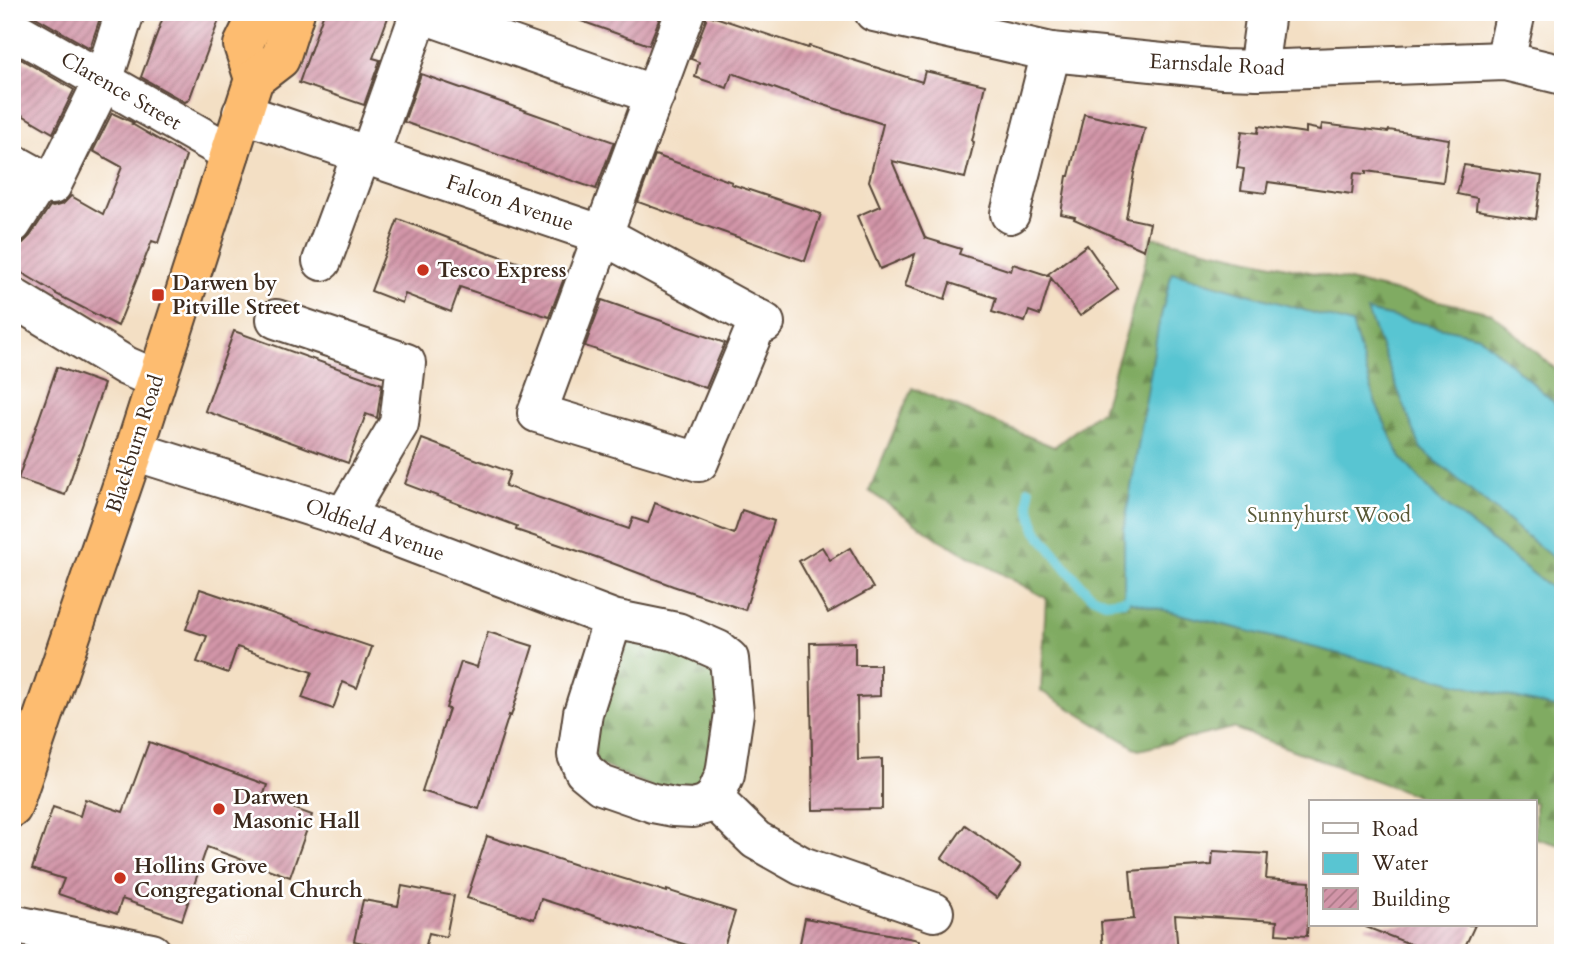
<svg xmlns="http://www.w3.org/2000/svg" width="1575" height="965" font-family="Cardo,serif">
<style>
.forest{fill:url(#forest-firs);stroke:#5e6a40;stroke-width:2}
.water{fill:#59c5d2;stroke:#4a7878;stroke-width:2}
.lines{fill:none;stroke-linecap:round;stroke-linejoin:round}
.stream{stroke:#59c5d2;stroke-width:10}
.building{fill:url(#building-hatch)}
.minor-casing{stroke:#574537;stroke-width:42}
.highway-casing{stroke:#574537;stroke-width:42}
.minor{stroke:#fff;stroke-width:38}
.highway{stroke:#fdbc6f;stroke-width:38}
.poi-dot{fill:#c8321e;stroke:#fff;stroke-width:2.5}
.labels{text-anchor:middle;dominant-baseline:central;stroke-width:5;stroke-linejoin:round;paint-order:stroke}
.street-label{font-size:21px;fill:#3b2a1e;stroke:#fff}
.poi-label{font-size:21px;font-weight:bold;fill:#3b2a1e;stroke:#fff;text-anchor:start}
.park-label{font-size:21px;fill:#595937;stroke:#fff}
</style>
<defs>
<pattern id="forest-firs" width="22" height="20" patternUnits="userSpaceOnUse" patternTransform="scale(1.75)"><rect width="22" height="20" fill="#80ab62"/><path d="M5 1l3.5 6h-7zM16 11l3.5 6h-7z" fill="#6a8b50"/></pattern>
<pattern id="building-hatch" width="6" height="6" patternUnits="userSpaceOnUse" patternTransform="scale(1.75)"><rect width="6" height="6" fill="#d295a8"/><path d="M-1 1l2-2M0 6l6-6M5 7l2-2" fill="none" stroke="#ac7a88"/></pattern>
</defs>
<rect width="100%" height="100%" fill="#fff"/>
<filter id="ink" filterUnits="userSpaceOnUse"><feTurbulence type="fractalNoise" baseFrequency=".0143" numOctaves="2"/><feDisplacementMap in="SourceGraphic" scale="14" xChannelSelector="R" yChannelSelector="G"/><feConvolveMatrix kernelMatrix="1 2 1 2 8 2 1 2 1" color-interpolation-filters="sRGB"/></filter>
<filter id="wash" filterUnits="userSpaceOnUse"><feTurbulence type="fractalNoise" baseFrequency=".00686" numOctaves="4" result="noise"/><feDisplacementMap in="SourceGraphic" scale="28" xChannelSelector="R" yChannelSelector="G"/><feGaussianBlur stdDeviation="1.57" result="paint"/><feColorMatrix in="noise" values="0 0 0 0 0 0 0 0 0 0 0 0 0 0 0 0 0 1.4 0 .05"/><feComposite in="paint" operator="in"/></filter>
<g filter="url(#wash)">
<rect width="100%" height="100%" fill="#f3dfc4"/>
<g class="forest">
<polygon points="1152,237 1492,313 1563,376 1563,846 1535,838 1535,802 1434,802 1233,728 1139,750 1041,691 1046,598 940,540 869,491 912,388 1054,447 1102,410 1125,337"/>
<polygon points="628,639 713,668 722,673 710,781 695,795 672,795 596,763 594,738"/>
</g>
<g class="water">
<polygon points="1172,272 1352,324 1376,404 1401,458 1437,498 1563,597 1563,710 1124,600 1124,529 1158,328"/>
<polygon points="1367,311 1479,336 1553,401 1563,414 1563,566 1421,449"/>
</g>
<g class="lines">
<polyline class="stream" points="1029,490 1029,504 1036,530 1068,570 1090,595 1105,602 1124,600"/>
</g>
<g id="blocks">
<g class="building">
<polygon points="27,12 102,12 90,48"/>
<polygon points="165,12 222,12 189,100 185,102 141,77"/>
<polygon points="324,12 390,12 373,58 380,60 364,105 299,83"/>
<polygon points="567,12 662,12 649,45 567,16"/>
<polygon points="706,14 808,48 809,46 922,82 925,71 985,85 972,141 974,142 965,178 892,161 925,238 961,249 959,254 1011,271 1013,264 1050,276 1048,274 1087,245 1118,289 1080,316 1051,278 1040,315 1029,311 1025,322 992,312 996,298 950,283 945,299 905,286 915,254 880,269 857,216 880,206 869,181 883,124 793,95 732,73 727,88 695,77 699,62 691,59 706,20"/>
<polygon points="12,54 74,90 53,133 12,109"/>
<polygon points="421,74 614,142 596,189 404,122"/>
<polygon points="112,113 134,123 132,124 186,156 158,243 152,241 118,326 56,294 56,293 12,267 12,246 23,243 30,236 50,206 53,207 63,204 71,196 103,214 122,167 93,151"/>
<polygon points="1084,114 1145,128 1134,173 1126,218 1150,223 1144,250 1074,219 1075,217 1061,214 1067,176 1069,176"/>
<polygon points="1322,124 1388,132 1389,130 1449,139 1443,182 1366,171 1366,174 1354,173 1352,194 1268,182 1266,193 1241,190 1244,169 1237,168 1242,131 1258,133 1259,126 1306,133 1306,127 1321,130"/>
<polygon points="655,155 732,182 731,184 821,214 805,261 638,202"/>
<polygon points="1464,165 1542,176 1536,219 1476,210 1477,198 1457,194"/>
<polygon points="398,219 490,254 491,253 564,278 549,317 460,287 451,312 405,294 402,303 371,291"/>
<polygon points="602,300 725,343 706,388 585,346"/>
<polygon points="234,331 382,384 377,418 366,414 348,463 205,411"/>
<polygon points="57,367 104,384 65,495 18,479"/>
<polygon points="422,439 510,472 505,486 629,529 633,518 648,523 655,503 734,534 742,510 774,521 745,610 673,586 596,557 516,530 517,526 405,484"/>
<polygon points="822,547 830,560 850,548 873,588 828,613 799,561"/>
<polygon points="200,589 372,647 357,688 343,682 333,709 302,698 312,672 237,647 228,673 197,662 207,636 186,629"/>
<polygon points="488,632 533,646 511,716 509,715 479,809 422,791 449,709 446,708 461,662 477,667"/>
<polygon points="855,642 855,665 880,665 880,696 857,697 858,760 882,759 882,809 813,810 810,643"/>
<polygon points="149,742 267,785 263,797 312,815 290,877 207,847 182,920 122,899 117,914 58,894 64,879 32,869 53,807 80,816 85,799 123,812"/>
<polygon points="965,825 1021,865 997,898 942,858"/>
<polygon points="487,836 582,867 582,866 667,892 667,890 735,912 722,953 712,953 541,899 534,919 467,898"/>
<polygon points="1213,851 1268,854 1266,879 1310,882 1307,936 1276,934 1277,921 1175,915 1178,953 1103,953 1101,922 1134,919 1130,871 1212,865"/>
<polygon points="402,886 454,896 446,937 429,933 424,953 407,953 354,941 363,900 398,906"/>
<polygon points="805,918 919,940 918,953 798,953"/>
<polygon points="1366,925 1475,925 1462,953 1433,953 1366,927"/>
</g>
</g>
</g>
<g filter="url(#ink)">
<use href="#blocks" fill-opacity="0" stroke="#574537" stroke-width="2"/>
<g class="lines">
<g class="minor-casing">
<g id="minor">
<polyline points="685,12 537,413 699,462 759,319"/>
<polyline points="874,12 1051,52 1223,69 1258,70 1505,61 1563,75"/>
<polyline points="420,13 655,95"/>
<polyline points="12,29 230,153"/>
<polyline points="1505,61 1516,12"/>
<polyline points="1258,70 1266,12"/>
<polyline points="242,113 603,235 765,323"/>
<polyline points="369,156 420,12"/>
<polyline points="12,163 52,185 103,81 125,12"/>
<polyline points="1010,214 1051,52"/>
<polyline points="12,224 41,179"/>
<polyline points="322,261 362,153"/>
<polyline points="12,297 126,366 156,379"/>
<polyline points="276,319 406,363 399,424 344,517"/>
<polyline points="134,451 344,517 613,619 677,632 718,650 729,659 734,713 725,774 714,799 704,805 693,808 674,807 653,803 601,785 584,771 577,755 583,713 613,619"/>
<polyline points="714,799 756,840 802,866 934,912"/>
<polyline points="12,924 152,953"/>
</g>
</g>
<g class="highway-casing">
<g id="highway">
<polyline points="254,79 243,45 259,12"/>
<polyline points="12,808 134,451 254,79 280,59 295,12"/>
</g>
</g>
<use href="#minor" class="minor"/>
<use href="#highway" class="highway"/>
</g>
</g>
<g class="poi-dot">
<circle cx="423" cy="270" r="7"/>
<rect x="151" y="288" width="14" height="14" rx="3.5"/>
<circle cx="219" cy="809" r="7"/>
<circle cx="120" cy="878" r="7"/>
</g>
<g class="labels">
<g class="street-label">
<text transform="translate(1217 65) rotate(3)">Earnsdale Road</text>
<text transform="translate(121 91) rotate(30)">Clarence Street</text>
<text transform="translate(510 203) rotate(19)">Falcon Avenue</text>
<text transform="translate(135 444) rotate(-72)">Blackburn Road</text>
<text transform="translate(375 530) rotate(20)">Oldfield Avenue</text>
</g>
<g class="poi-label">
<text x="437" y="270">Tesco Express</text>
<text x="172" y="283">Darwen by<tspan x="172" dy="24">Pitville Street</tspan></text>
<text x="233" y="797">Darwen<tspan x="233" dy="24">Masonic Hall</tspan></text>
<text x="134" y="866">Hollins Grove<tspan x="134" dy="24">Congregational Church</tspan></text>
</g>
<g class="park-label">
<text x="1329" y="515">Sunnyhurst Wood</text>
</g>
</g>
<rect width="1575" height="965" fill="none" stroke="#fff" stroke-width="42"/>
<rect x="1309" y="800" width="228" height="126" fill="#ffffff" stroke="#b1aaa5" stroke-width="2"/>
<rect x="1323" y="823" width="35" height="10" fill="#ffffff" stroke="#b1aaa5" stroke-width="2"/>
<text x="1372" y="836" font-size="21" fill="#3b2a1e">Road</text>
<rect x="1323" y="853" width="35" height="21" fill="#59c5d2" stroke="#b1aaa5" stroke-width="2"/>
<text x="1372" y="870" font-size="21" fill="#3b2a1e">Water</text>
<rect x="1323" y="888" width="35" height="21" fill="url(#building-hatch)" stroke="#b1aaa5" stroke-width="2"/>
<text x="1372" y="906" font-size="21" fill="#3b2a1e">Building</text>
</svg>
